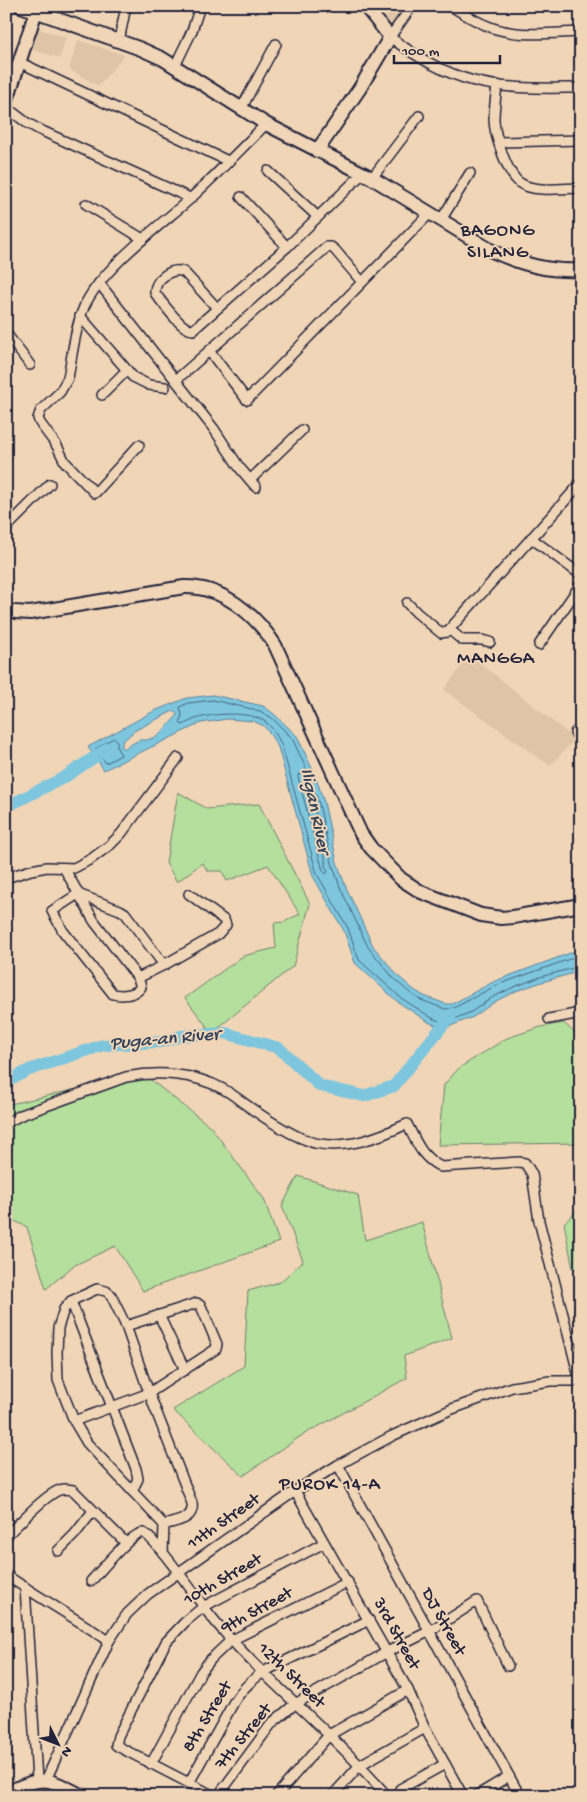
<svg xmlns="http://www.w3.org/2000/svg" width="587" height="1802" font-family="'Gochi Hand',sans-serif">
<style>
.built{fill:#dfc5a5}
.green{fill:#b5df9c;stroke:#6c806c}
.water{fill:#7dc6de;stroke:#59849d;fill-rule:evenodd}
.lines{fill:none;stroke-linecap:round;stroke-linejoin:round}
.shore{stroke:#46647c;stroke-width:1}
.river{stroke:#7dc6de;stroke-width:12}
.street-casing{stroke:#22223b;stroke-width:12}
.secondary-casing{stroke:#22223b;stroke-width:16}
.street{stroke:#f0d5b7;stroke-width:9}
.secondary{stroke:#f0d5b7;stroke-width:12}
.labels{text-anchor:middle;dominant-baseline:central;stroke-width:4;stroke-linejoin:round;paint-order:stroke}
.street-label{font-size:18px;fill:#22223b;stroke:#f0d5b7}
.neighbourhood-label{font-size:19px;letter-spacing:1px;fill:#22223b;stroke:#f0d5b7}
.water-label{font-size:19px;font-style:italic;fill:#34435c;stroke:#f0d5b7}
</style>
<rect width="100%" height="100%" fill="#f0d5b7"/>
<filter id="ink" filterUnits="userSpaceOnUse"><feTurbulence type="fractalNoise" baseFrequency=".02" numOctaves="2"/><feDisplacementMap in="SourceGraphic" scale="10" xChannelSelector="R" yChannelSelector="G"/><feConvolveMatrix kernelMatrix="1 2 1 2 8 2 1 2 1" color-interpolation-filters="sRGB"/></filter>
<g filter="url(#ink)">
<g class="built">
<polygon points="374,6 406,6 390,28"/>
<polygon points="39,29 66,37 60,58 33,50"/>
<polygon points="78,40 125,55 98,86 69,69"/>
<polygon points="470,655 575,739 550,766 444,690"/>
</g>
<g class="green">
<polygon points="178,792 207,809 259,804 310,904 293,966 212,1033 185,998 243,956 276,948 274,923 284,922 300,914 268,865 227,881 222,871 208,871 202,863 177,882 166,863"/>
<polygon points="564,1023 581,1039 581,1143 438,1145 444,1085 459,1068 507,1038 541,1027"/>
<polygon points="143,1074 211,1127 264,1199 279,1242 143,1291 115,1246 73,1266 46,1289 27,1227 6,1217 6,1105"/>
<polygon points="298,1176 358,1195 365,1240 422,1222 452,1338 404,1356 407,1378 301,1436 243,1476 173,1410 244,1366 248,1291 280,1282 303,1261 282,1206"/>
<polygon points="581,1207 581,1267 573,1269 564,1223"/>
<polygon points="40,1782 68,1796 14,1796"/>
</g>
<path class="water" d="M213,695L263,706L274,714L297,736L315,775L324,802L337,862L345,885L373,946L398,976L414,990L424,996L446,1004H452L495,981L581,949V971L542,982L516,991L496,1001L473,1017L448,1027L438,1026L430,1023L398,1002L355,963L344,931L313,876L278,747L270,734L264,726L253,721L227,719L201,723L104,770L88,747L154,711L187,698ZM173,711L177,714V716L158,736L147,740H139L125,748H122V742L134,731Z"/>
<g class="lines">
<g class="shore">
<polygon points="114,738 117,740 117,748 121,755 106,763 99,755 96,749"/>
<path d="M299,774L302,775C311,792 327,847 325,866L328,871L326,874L323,871L298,777Z"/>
<path d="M581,955L497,985L454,1008L445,1009L421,1000L410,993L395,980L368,947L340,887L332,863L319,804L310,777L292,738L272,718L260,711L213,700L188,703L180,707L182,715L180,723L182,725C188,723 193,719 199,718C217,713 253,711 267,723C274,729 278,738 282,746L317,874L348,928L359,960L401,998L432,1018L439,1021L447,1022L471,1012L493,997L514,987L540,977L581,966"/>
</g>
<g class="river">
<polyline points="6,807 65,777 108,748"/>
<polyline points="6,1082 29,1070 103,1045 160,1042 181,1036 225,1033 279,1048 320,1086 364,1096 394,1086 452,1014"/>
</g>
<g class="street-casing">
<g id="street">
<path d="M412,6L390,37C415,56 443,73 474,81C508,90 546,88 581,88"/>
<path d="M451,6C465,15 480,24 496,29C523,37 553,33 581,32"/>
<polyline points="119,41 126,6"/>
<polyline points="21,63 228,161"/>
<polyline points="175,66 192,31 200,6"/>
<path d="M497,85C496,96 494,108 494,119C494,134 507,174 520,183C534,193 564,188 581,188"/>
<polyline points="6,107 27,123 40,130 190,198"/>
<polyline points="241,109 276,44"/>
<polyline points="499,142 581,140"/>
<polyline points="268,171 318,217"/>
<polyline points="372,178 419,116"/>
<polyline points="241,197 287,247"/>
<polyline points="86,204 143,239"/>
<polyline points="441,220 470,173"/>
<polyline points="99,283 214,429 239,467 256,487"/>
<path d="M217,308L184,272C171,267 154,280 155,293C163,303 181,330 193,330L287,247L362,174"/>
<polyline points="80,316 133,377 149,385 165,387"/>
<polyline points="6,333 30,365"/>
<polyline points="210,352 247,400 430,213"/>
<polyline points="176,380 327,247 331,247 335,250 362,282"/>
<polyline points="102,395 127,370"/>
<path d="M139,445L95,493L65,462L57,446L40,423L38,418L41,410L60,392L68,378C72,357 75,327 84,307C101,269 158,227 190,199C216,175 241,149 266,124"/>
<polyline points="250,480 302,430"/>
<polyline points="6,528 50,484"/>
<polyline points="531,538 581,575"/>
<polyline points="407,603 417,613 441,633 447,632 581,483"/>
<polyline points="450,630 462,640 482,640 490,642"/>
<polyline points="539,645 581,584"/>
<polyline points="575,733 581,726"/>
<polyline points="64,868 94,921 138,978 164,965 218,934 226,925 224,920 189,894"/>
<polyline points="6,878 31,870 47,867 74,868 91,859 110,845 121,834 178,758"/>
<path d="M138,978L141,987C136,995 122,996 113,994L63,931L52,911L78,894L120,910L125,913L164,965"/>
<polyline points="549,1019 581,1013"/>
<path d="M6,1123L21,1115L126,1077C158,1071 194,1073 223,1089C231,1093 238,1099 245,1104C263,1117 281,1129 301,1138C305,1139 310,1142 315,1143C346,1150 379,1137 407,1124C417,1143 421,1157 441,1167L519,1162L525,1163L532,1174L539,1221L580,1381"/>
<polyline points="71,1301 136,1469 138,1479 132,1491"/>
<polyline points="159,1315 185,1370"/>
<polyline points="74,1421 149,1393 216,1349 217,1344 201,1306 197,1303 126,1326"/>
<polyline points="338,1465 520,1796"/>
<polyline points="295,1491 408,1690 425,1728 463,1796"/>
<path d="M6,1536C20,1523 41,1499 57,1491C63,1488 67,1489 73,1490L126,1543"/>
<polyline points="58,1551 75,1534 93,1511"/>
<path d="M163,1553L164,1525L87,1443L74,1421L58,1380L57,1353L58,1328L64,1309L71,1301L97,1289L106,1291L111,1295L126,1326L149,1393L192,1503C195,1520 176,1521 164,1525"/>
<path d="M6,1575C40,1598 75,1618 109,1641"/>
<path d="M91,1581C99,1573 134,1530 143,1533C153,1535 200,1602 210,1615C245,1659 289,1696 330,1736C350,1755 369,1775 387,1796"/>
<polyline points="25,1587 37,1780"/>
<polyline points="151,1764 201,1672 211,1659 230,1641 348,1582"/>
<polyline points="46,1780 109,1641 127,1614 148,1594 295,1491 338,1465 392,1436 452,1409 512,1387 550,1381 581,1381"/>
<path d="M189,1783L235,1700C243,1688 252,1680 263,1672L369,1620"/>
<polyline points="400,1789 445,1764"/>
<polyline points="214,1796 119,1747 116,1745 118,1736 166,1642 185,1622 203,1607 324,1543"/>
<polyline points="218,1796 272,1723 295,1704 387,1652 430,1631 477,1601 508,1666"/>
<polyline points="276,1796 329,1735 408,1690"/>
<polyline points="332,1796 360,1765 425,1728"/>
<polyline points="476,1796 509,1776"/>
</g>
</g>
<g class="secondary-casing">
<g id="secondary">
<path d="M21,6L141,49L163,59L266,124L372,178L492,251C521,264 549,272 581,270"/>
<polyline points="6,103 36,11"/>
<polyline points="317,151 360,88 390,37 365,6"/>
<path d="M6,610L15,612L30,613L184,587C222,586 255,614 275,645L361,834L371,848L401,879L421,892L481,915L501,918L513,917L581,905"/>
<path d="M6,1793C46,1775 44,1777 83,1796"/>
</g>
</g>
<use href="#street" class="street"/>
<use href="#secondary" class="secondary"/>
</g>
</g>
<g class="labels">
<g class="street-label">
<text transform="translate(224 1522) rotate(-35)">11th Street</text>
<text transform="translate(223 1580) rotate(-30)">10th Street</text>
<text transform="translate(257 1611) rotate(-29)">9th Street</text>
<text transform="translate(443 1622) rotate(61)">DJ Street</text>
<text transform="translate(396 1634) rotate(61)">3rd Street</text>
<text transform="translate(291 1676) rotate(44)">12th Street</text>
<text transform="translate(208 1717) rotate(-59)">8th Street</text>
<text transform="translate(244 1737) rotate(-51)">7th Street</text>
</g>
<g class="neighbourhood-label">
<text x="498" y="231">BAGONG<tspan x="498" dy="22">SILANG</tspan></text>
<text x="496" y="659">MANGGA</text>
<text x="330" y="1485">PUROK 14-A</text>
</g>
<g class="water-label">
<text transform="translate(314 811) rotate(78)">Iligan River</text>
<text transform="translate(165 1040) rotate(-5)">Puga-an River</text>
</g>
</g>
<rect width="587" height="1802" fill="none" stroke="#f0d5b7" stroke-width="25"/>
<rect x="12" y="12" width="562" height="1777" fill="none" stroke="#22223b" stroke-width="2" filter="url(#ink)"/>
<g transform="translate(58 1744) rotate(132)" stroke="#f0d5b7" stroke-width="4" paint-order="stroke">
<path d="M0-4L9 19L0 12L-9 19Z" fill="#22223b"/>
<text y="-8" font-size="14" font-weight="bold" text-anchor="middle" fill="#22223b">N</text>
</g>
<path d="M394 55v8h106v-8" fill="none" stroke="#22223b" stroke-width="2.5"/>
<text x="402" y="55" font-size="15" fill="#22223b" stroke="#f0d5b7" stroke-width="4" paint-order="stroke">100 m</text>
</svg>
